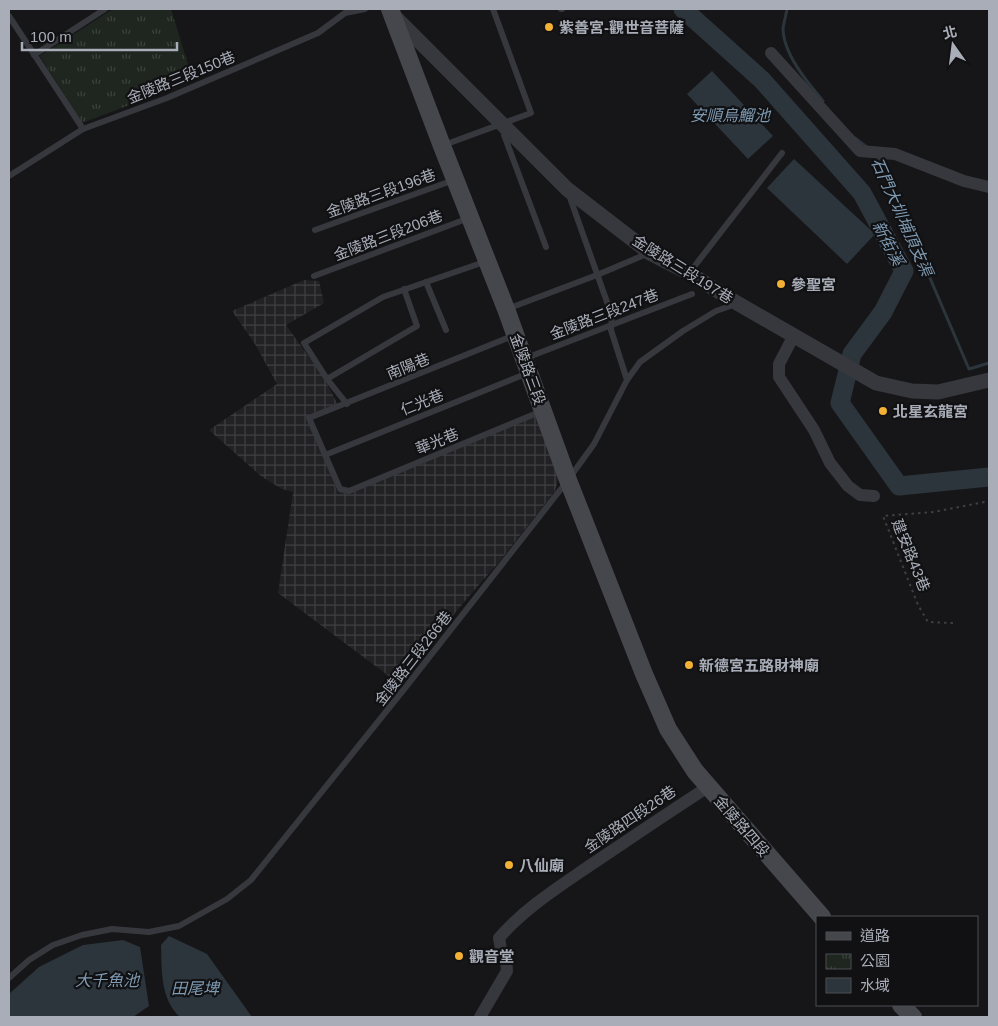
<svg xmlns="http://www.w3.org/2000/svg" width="998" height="1026" font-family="Helvetica,'Noto Sans TC',sans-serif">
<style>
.industrial{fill:url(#industrial-grid)}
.park{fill:url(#park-tufts)}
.water{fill:#2c353c}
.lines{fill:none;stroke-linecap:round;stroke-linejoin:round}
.stream{stroke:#2c353c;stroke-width:3}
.river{stroke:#2c353c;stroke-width:19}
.path{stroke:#3d3f44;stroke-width:2;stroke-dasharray:2.5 4;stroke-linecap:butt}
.service{stroke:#37383d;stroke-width:6}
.minor{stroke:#37383d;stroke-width:12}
.tertiary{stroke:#37383d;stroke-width:15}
.secondary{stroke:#45474d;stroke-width:18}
.poi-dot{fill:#f2b134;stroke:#111113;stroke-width:2}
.labels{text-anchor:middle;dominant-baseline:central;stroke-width:4.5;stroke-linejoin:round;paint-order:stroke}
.poi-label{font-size:15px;font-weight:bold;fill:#a8adb8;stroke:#111113;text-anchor:start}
.street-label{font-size:15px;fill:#a8adb8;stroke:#111113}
.water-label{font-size:16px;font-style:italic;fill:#7f9bb3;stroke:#111113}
</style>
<defs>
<pattern id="industrial-grid" width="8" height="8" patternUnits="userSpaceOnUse" patternTransform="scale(1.25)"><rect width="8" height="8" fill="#222225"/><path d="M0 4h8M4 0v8" fill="none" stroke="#3f3f43"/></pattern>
<pattern id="park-tufts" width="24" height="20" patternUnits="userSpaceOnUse" patternTransform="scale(1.25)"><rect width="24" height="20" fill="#1e261f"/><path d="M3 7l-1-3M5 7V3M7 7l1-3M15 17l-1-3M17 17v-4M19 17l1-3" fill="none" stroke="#3c433d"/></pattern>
</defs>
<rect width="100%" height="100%" fill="#161618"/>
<polygon class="industrial" points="304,280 319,281 324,303 286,325 324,378 338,405 307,416 338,493 450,451 540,414 558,469 558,480 555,491 499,562 464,602 398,683 278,593 293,492 282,489 262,477 209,430 277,384 255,344 232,311"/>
<polygon class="park" points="113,9 171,9 193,81 82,123 40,56"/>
<g class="water">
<polygon points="712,71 773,136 748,159 687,94"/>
<polygon points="794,159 875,234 847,264 767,188"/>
<path d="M169,936L207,954L252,1017H180C160,999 162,970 161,945Z"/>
<polygon points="123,940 140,947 149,1006 133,1017 9,1017 9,994 39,967 83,945"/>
</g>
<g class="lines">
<g class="stream">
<path d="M787,9C786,15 784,22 783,28C783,54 808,83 823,101"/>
<polyline points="855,138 868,148"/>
<polyline points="878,157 969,369 989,363"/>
</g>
<polyline class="river" points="683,9 762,80 862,193 904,271 883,312 852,354 840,403 899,486 989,477"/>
<polyline class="path" points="953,623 928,622 918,605 883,516 934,512 989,501"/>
<g class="service">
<polyline points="561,9 562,9"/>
<polyline points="9,16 83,129"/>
<polyline points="34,55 105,9"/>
<polyline points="505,131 504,135 546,247"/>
<polyline points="444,145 531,113 493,9"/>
<polyline points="9,176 83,129 167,98 318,33 345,13 365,9"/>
<polyline points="569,195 612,316 611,330 627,380"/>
<polyline points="315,230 454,180"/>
<polyline points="690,272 782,153"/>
<polyline points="314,276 469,218"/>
<polyline points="426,282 446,330"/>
<polyline points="404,289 417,326 327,379 304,343 383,297 487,261"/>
<polyline points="507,309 597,275 649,253"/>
<polyline points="515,335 309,418 340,489 349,491 542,411"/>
<polyline points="526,358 692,294"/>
<polyline points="327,379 347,404"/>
<polyline points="325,455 528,373"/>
<polyline points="9,978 29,960 53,945 82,935 112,929 149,932 179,926 227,899 251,880 405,688 568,480 594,444 627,380 640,362 683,331 716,311 736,304"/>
</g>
<g class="minor">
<polyline points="771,53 860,151 895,154 964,181 989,187"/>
<polyline points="794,335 779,364 779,377 814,430 830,463 848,486 860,495 874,496"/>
<path d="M480,1017L507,971L506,958L501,949L499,938C525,908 560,886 592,864C631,838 669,812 708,787"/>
</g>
<polyline class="tertiary" points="393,15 567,189 650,253 689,273 737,303 876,383 912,391 938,392 989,380"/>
<g class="secondary">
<polyline points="390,9 442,146 506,309 568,480 644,674 668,729 695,771 822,917"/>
<polyline points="901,1005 913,1017"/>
</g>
</g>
<g class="poi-dot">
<circle cx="549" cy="27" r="5"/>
<circle cx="781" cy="284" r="5"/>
<circle cx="883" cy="411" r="5"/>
<circle cx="689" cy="665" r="5"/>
<circle cx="509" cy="865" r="5"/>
<circle cx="459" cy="956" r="5"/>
</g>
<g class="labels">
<g class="poi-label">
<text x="559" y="27">紫善宮-觀世音菩薩</text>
<text x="791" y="284">參聖宮</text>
<text x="893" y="411">北星玄龍宮</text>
<text x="699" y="665">新德宮五路財神廟</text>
<text x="519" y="865">八仙廟</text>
<text x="469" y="956">觀音堂</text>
</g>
<g class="street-label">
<text transform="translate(181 77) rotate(-22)">金陵路三段150巷</text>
<text transform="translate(381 193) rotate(-20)">金陵路三段196巷</text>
<text transform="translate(388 235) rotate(-21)">金陵路三段206巷</text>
<text transform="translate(683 269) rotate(32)">金陵路三段197巷</text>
<text transform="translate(604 314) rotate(-21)">金陵路三段247巷</text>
<text transform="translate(408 366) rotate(-22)">南陽巷</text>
<text transform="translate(528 369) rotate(70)">金陵路三段</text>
<text transform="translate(422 402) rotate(-22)">仁光巷</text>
<text transform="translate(437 441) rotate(-22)">華光巷</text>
<text transform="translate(911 555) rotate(68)">建安路43巷</text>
<text transform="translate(413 658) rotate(-52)">金陵路三段266巷</text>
<text transform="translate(630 819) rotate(-34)">金陵路四段26巷</text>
<text transform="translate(742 826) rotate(49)">金陵路四段</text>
</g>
<g class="water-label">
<text x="730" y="115">安順烏鰡池</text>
<text transform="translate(902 217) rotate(66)">石門大圳埔頂支渠</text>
<text transform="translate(888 243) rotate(62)">新街溪</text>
<text x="107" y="980">大千魚池</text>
<text x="195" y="988">田尾埤</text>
</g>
</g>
<rect width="998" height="1026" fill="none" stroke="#a8adb8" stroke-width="20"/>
<rect x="816" y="916" width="162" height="90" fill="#111113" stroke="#4d4f55"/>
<rect x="826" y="932" width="25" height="8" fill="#45474d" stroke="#4d4f55"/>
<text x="860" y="941" font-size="15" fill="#a8adb8">道路</text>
<rect x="826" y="954" width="25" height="15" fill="url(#park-tufts)" stroke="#4d4f55"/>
<text x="860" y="966" font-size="15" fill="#a8adb8">公園</text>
<rect x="826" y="978" width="25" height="15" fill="#2c353c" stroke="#4d4f55"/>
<text x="860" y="991" font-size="15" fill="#a8adb8">水域</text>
<g transform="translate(953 45) rotate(346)" stroke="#111113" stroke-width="4" paint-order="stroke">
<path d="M0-4L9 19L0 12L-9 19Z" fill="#a8adb8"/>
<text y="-8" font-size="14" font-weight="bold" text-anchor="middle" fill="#a8adb8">北</text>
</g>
<path d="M22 42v8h155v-8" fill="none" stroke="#a8adb8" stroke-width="2.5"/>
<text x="30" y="42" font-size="15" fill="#a8adb8" stroke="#111113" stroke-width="4" paint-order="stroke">100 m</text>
</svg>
